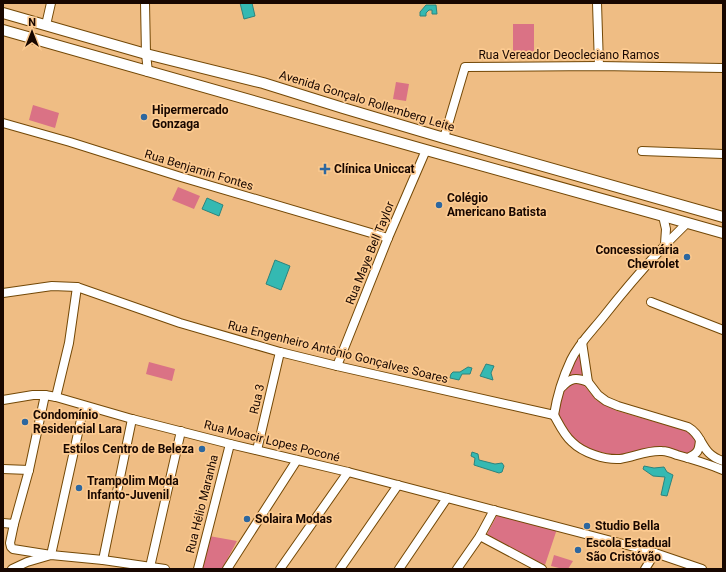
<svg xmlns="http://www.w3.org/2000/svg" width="726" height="572" font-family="Roboto,sans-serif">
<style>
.green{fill:#da7285}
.water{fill:#34b9b2;stroke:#2c847d}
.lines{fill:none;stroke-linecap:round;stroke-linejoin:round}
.minor-casing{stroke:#734806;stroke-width:10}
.major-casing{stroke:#734806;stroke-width:12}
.minor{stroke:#fff;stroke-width:8}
.major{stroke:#fff;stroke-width:10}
.poi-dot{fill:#2d679f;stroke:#fcca90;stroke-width:1.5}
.labels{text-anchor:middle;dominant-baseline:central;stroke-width:3.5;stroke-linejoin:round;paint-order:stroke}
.street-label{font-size:12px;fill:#180700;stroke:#fcca90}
.poi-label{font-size:12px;font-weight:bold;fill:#180700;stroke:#fcca90;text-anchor:start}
</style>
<rect width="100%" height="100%" fill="#efbd84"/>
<g class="green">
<polygon points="513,24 534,24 534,58 513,59"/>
<polygon points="396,82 409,84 406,101 393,99"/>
<polygon points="33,105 59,113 55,128 29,120"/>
<polygon points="178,187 200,196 194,209 172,200"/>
<path d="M580,350L585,377C578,374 574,374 567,378Z"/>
<polygon points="149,362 175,369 172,381 146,374"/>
<polygon points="576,382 583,384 596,400 617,411 690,432 696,440 696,451 687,454 662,447 643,449 618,456 592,450 570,439 559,415 559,402 563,392 568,386"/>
<polygon points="498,513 557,529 545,565 486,536"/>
<polygon points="209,536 237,541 222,569 202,569"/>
<polygon points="554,555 573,561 568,569 563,569 551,566"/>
</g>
<g class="water">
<polygon points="240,3 252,3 255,16 244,19"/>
<polygon points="426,5 436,5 437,14 432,14 432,10 429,10 426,13 426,16 420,16 420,12"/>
<polygon points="207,198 223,205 219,216 202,209"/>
<polygon points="275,260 290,266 281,290 266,284"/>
<polygon points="486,364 494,366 491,373 493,380 480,376"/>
<polygon points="468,367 472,368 470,374 462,374 459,380 450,378 451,374 453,372 460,372"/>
<polygon points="472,452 478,454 479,460 495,464 502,463 504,466 502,472 499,473 474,465 475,458 471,456"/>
<polygon points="644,466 654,468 664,467 667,472 673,475 667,496 661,495 665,477 653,476 643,469"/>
</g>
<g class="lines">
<g class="minor-casing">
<g id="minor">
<polyline points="145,3 146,54 148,72"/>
<polyline points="597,3 599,66"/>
<polyline points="46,25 51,3"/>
<polyline points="3,123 70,142 181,177 388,238"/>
<polyline points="444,138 465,67 599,66 723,68"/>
<polyline points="642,151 723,154"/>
<polyline points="663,216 666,229 665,244"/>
<polyline points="3,293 52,286 77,287 180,323 280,352 337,366 554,415"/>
<polyline points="651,302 723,330"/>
<path d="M582,342L588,382L598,395L606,401L618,406L688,427C704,436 700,454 723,461"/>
<polyline points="337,366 388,238 426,150"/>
<path d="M562,387C570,378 576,377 588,382"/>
<polyline points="45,395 29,470 14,524 10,543 11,547 13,549 51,555 84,406"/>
<polyline points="56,397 69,343 77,287"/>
<polyline points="3,400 33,395 45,395 56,397 132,419 230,444 348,472 627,545 655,553 702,569"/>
<path d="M554,415C557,396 563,377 571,360C579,343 593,330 604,316C630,283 657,252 687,223"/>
<path d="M554,415C559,424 564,435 572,442C583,453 605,460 620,459C634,457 647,450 662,451C667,451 672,453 677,455C692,459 708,464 723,470"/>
<polyline points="257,450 280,352"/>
<path d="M688,458C698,453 699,451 700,440"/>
<polyline points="3,469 29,470"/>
<polyline points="3,523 14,524"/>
<polyline points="480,536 542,569"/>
<polyline points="103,560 132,419"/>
<polyline points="150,567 181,431"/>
<polyline points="12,569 27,562 51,555 103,560 165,569"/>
<polyline points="198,569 230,444"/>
<polyline points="227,569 297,460"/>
<polyline points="280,569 348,472"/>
<polyline points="340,569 398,485"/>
<polyline points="399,569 447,498"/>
<polyline points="457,569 480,536 494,510"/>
<polyline points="645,569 655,553"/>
</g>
</g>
<g class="major-casing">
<g id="major">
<polyline points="3,13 146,54 263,83 343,108 444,138 723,217"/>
<polyline points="3,30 426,150 663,216 723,233"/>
</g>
</g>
<use href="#minor" class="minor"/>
<use href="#major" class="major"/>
</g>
<g class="poi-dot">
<circle cx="144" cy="117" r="4"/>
<path d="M323 163h4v4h4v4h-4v4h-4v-4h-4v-4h4z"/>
<circle cx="439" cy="205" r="4"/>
<circle cx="687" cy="257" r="4"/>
<circle cx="25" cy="422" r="4"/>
<circle cx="202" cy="449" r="4"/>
<circle cx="79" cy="488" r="4"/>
<circle cx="247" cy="519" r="4"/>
<circle cx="587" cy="526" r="4"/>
<circle cx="578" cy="550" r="4"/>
</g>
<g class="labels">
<g class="street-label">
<text x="569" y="55">Rua Vereador Deocleciano Ramos</text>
<text transform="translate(367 101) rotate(17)">Avenida Gonçalo Rollemberg Leite</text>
<text transform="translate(199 170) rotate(17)">Rua Benjamin Fontes</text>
<text transform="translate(370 253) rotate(-68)">Rua Maye Bell Taylor</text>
<text transform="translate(338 352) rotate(14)">Rua Engenheiro Antônio Gonçalves Soares</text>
<text transform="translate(257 399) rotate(-77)">Rua 3</text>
<text transform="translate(272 441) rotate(14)">Rua Moacir Lopes Poconé</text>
<text transform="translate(202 504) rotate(-76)">Rua Hélio Maranha</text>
</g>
<g class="poi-label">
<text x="152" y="110">Hipermercado<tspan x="152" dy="14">Gonzaga</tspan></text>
<text x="334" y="169">Clínica Uniccat</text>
<text x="447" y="198">Colégio<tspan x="447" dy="14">Americano Batista</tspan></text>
<text x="679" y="250" text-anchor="end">Concessionária<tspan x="679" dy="14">Chevrolet</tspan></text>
<text x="33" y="415">Condomínio<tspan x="33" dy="14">Residencial Lara</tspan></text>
<text x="194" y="449" text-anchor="end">Estilos Centro de Beleza</text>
<text x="87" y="481">Trampolim Moda<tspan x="87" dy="14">Infanto-Juvenil</tspan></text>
<text x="255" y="519">Solaira Modas</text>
<text x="595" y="526">Studio Bella</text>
<text x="586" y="543">Escola Estadual<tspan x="586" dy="14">São Cristóvão</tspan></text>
</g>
</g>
<rect width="726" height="572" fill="none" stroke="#180700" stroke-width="8"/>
<g transform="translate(32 32)" stroke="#fcca90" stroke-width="3" paint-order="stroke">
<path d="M0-3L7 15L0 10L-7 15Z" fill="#180700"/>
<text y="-6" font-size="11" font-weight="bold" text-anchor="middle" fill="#180700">N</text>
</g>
</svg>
